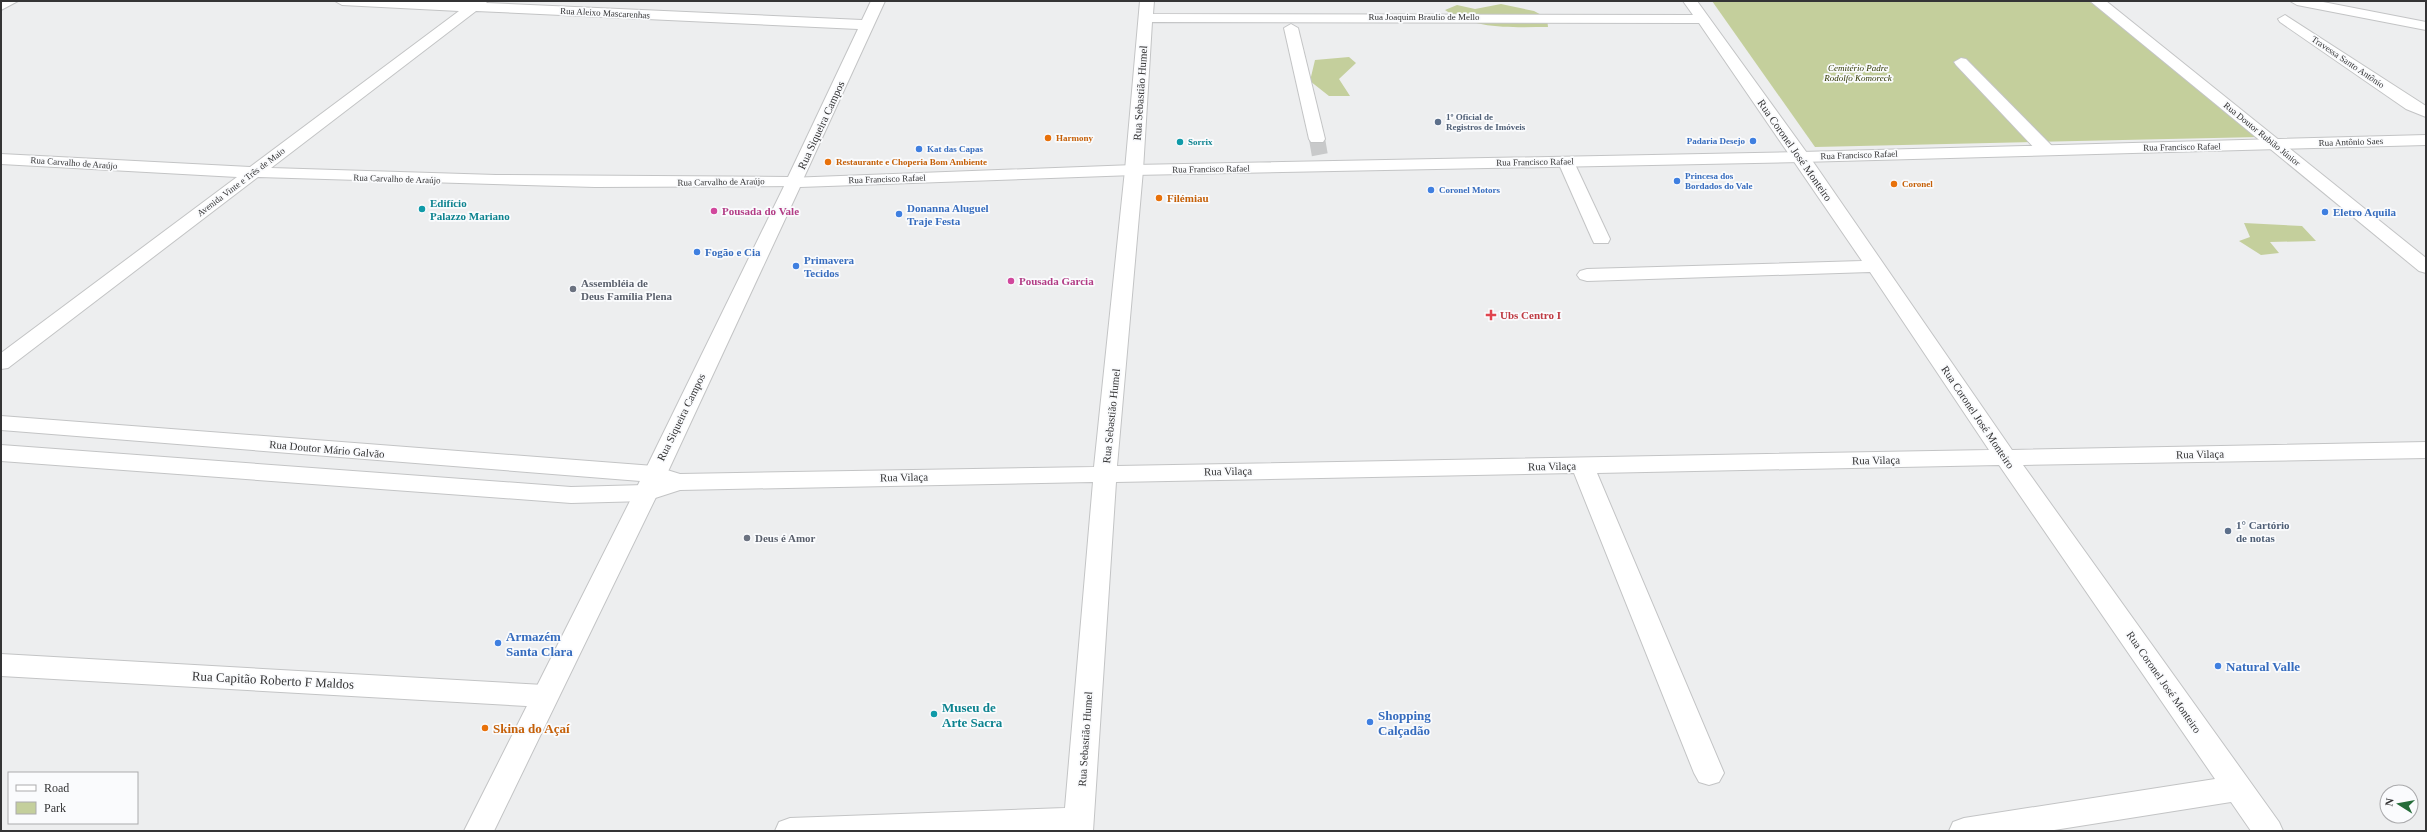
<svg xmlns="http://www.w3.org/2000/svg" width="2427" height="832" font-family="'Times New Roman',serif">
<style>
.green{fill:#c4cf9c}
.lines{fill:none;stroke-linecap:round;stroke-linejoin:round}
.minor-tunnel{stroke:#c8c9ca;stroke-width:16;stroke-dasharray:16 8;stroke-linecap:butt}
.minor-casing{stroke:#c3c4c5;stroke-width:2}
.major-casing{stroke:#c3c4c5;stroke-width:2}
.minor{fill:#fff;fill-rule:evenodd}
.major{fill:#fff;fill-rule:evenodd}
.service-dot{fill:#5c6f8a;stroke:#fafbfd;stroke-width:1.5}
.food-dot{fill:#e8710a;stroke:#fafbfd;stroke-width:1.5}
.shop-dot{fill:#3f7fe0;stroke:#fafbfd;stroke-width:1.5}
.culture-dot{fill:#0f9aa8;stroke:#fafbfd;stroke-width:1.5}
.hotel-dot{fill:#d1479c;stroke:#fafbfd;stroke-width:1.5}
.worship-dot{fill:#6b7280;stroke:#fafbfd;stroke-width:1.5}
.health-dot{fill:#e0444e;stroke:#fafbfd;stroke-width:1.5}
.labels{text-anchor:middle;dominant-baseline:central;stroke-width:3.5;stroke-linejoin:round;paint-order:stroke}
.far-street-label{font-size:9px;fill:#343435;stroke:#fafbfd}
.far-park-label{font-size:9px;font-style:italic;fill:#2f3700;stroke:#fafbfd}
.far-service-label{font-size:9px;font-weight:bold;fill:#4e5e75;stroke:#fafbfd;text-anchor:start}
.far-food-label{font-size:9px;font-weight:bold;fill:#c56008;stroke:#fafbfd;text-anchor:start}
.far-shop-label{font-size:9px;font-weight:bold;fill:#366cbe;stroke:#fafbfd;text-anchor:start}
.far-culture-label{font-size:9px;font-weight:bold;fill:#0d838f;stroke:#fafbfd;text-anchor:start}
.street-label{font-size:11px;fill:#343435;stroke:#fafbfd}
.food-label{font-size:11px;font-weight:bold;fill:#c56008;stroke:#fafbfd;text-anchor:start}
.culture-label{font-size:11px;font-weight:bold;fill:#0d838f;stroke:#fafbfd;text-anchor:start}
.shop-label{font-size:11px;font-weight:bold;fill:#366cbe;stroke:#fafbfd;text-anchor:start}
.hotel-label{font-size:11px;font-weight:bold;fill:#b23c85;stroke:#fafbfd;text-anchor:start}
.worship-label{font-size:11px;font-weight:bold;fill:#5b616d;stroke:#fafbfd;text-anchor:start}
.health-label{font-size:11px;font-weight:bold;fill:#be3a42;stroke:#fafbfd;text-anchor:start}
.service-label{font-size:11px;font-weight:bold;fill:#4e5e75;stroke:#fafbfd;text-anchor:start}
.near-shop-label{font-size:13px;font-weight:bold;fill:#366cbe;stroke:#fafbfd;text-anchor:start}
.near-street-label{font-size:13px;fill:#343435;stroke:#fafbfd}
.near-culture-label{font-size:13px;font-weight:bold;fill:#0d838f;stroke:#fafbfd;text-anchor:start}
.near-food-label{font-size:13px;font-weight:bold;fill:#c56008;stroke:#fafbfd;text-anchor:start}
</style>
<rect width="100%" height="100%" fill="#edeeef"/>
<g class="green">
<polygon points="1712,1 2089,1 2259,137 1815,147"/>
<path d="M1501,4L1534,11L1547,18L1548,27C1514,27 1474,30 1445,10L1457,5L1475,9Z"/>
<polygon points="1349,57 1356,63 1339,79 1350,96 1329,96 1310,81 1315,60"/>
<polygon points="2244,223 2302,226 2316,241 2270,242 2279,253 2261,255 2239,241 2250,237"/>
</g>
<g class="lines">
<polyline class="minor-tunnel" points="1317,139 1320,156"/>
<g class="minor-casing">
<g id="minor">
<polygon points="1,1 18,1 1,10"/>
<path d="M335,1H488L486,3L862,20L871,1H885L800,186L595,187L258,177L8,368L1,369V353L237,177L1,164V154L250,167L459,11L342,5ZM476,11L858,29L788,177L496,175L271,168Z"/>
<path d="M1140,1H1154L1153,14L1693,15L1683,1H1697L1807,153L2012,450L2426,442V458L2023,465L2279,822L2283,831H2251L2231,802L2048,831H1949L1953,822L1964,818L2215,779L1999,465L1597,473L1724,773L1719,782L1709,785L1699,782L1694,773L1574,473L1116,482L1093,831H775L779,822L790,818L1065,808L1093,482L680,490L646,501L571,503L1,461V445L571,487L645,485L653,482L1,430V416L654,466L680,474L1094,467L1125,170ZM1152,22L1699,23L1862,261L1587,269L1580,271L1577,275L1580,279L1587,281L1870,272L1989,450L1117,466L1143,170Z"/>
<polygon points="2090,1 2106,1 2426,258 2426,273 2419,271"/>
<polygon points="2290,1 2318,1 2426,22 2426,30 2297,5"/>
<polygon points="2285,15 2426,106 2426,117 2406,109 2280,22 2278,19"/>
<polygon points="1291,24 1298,28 1325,139 1323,142 1311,142 1309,139 1284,28"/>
<polygon points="1961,58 1966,59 2052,146 2054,150 2052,154 2040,154 1956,65 1954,62"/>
<polygon points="1566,157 1572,158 1574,162 1610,239 1608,243 1594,243 1592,239 1558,162 1560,158"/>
<polygon points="1,654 544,685 554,688 558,696 554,704 544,707 1,676"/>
</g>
</g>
<g class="major-casing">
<polygon id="major" points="2426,135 2426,145 1801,162 1134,175 800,187 658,493 494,831 464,831 634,493 788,178 1134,165 1801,152"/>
</g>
<use href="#minor" class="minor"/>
<use href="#major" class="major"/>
</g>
<g class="service-dot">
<circle cx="1438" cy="122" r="4"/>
<circle cx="2228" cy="531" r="4"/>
</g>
<g class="food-dot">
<circle cx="1048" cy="138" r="4"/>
<circle cx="828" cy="162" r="4"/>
<circle cx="1894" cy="184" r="4"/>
<circle cx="1159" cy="198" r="4"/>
<circle cx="485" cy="728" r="4"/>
</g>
<g class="shop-dot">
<circle cx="1753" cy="141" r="4"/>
<circle cx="919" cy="149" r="4"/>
<circle cx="1677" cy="181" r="4"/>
<circle cx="1431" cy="190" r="4"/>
<circle cx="2325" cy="212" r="4"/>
<circle cx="899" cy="214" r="4"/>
<circle cx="697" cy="252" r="4"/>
<circle cx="796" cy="266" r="4"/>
<circle cx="498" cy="643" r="4"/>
<circle cx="2218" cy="666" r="4"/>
<circle cx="1370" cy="722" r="4"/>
</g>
<g class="culture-dot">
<circle cx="1180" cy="142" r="4"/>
<circle cx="422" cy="209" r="4"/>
<circle cx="934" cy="714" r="4"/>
</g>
<g class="hotel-dot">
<circle cx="714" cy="211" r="4"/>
<circle cx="1011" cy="281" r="4"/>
</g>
<g class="worship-dot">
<circle cx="573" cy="289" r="4"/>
<circle cx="747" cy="538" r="4"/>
</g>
<path class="health-dot" d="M1489 309h4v4h4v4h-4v4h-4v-4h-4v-4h4z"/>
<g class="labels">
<g class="far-street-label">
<text transform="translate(605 13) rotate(3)">Rua Aleixo Mascarenhas</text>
<text x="1424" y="17">Rua Joaquim Braulio de Mello</text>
<text transform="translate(2348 62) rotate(34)">Travessa Santo Antônio</text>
<text transform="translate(2262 134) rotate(39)">Rua Doutor Rubião Júnior</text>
<text transform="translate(2351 142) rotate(-2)">Rua Antônio Saes</text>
<text transform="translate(2182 147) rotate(-1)">Rua Francisco Rafael</text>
<text transform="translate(1859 155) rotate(-2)">Rua Francisco Rafael</text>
<text transform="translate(1535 162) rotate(-1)">Rua Francisco Rafael</text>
<text transform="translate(74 163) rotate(4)">Rua Carvalho de Araújo</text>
<text transform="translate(1211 169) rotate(-1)">Rua Francisco Rafael</text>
<text transform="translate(397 179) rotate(2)">Rua Carvalho de Araújo</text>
<text transform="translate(887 179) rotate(-2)">Rua Francisco Rafael</text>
<text transform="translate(241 182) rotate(-37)">Avenida Vinte e Três de Maio</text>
<text transform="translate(721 182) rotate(-1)">Rua Carvalho de Araújo</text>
</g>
<g class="far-park-label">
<text x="1858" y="68">Cemitério Padre<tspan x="1858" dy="10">Rodolfo Komoreck</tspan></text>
</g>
<g class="far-service-label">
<text x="1446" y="117">1º Oficial de<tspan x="1446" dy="10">Registros de Imóveis</tspan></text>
</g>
<g class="far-food-label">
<text x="1056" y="138">Harmony</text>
<text x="836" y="162">Restaurante e Choperia Bom Ambiente</text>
<text x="1902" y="184">Coronel</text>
</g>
<g class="far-shop-label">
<text x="1745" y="141" text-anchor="end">Padaria Desejo</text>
<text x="927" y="149">Kat das Capas</text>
<text x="1685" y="176">Princesa dos<tspan x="1685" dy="10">Bordados do Vale</tspan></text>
<text x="1439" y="190">Coronel Motors</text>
</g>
<g class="far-culture-label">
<text x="1188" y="142">Sorrix</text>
</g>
<g class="street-label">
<text transform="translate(1140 93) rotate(-86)">Rua Sebastião Humel</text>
<text transform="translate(821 125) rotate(-65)">Rua Siqueira Campos</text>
<text transform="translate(1795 150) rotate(55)">Rua Coronel José Monteiro</text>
<text transform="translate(1111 416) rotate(-84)">Rua Sebastião Humel</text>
<text transform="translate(681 417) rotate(-64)">Rua Siqueira Campos</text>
<text transform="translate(1978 417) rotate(56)">Rua Coronel José Monteiro</text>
<text transform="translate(327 449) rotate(5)">Rua Doutor Mário Galvão</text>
<text transform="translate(2200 454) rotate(-1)">Rua Vilaça</text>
<text transform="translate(1876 460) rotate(-1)">Rua Vilaça</text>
<text transform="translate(1552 466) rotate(-1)">Rua Vilaça</text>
<text transform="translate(1228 471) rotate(-1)">Rua Vilaça</text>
<text transform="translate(904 477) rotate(-1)">Rua Vilaça</text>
<text transform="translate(2164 682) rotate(55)">Rua Coronel José Monteiro</text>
<text transform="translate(1085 739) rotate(-86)">Rua Sebastião Humel</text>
</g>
<g class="food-label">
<text x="1167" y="198">Filémiau</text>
</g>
<g class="culture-label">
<text x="430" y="203">Edifício<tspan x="430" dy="13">Palazzo Mariano</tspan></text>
</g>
<g class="shop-label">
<text x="907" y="208">Donanna Aluguel<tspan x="907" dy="13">Traje Festa</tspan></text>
<text x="2333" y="212">Eletro Aquila</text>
<text x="705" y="252">Fogão e Cia</text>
<text x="804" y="260">Primavera<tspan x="804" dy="13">Tecidos</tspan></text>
</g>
<g class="hotel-label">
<text x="722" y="211">Pousada do Vale</text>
<text x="1019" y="281">Pousada Garcia</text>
</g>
<g class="worship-label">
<text x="581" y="283">Assembléia de<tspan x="581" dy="13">Deus Família Plena</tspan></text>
<text x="755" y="538">Deus é Amor</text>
</g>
<g class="health-label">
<text x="1500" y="315">Ubs Centro I</text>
</g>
<g class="service-label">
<text x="2236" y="525">1° Cartório<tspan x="2236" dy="13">de notas</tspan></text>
</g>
<g class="near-shop-label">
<text x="506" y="636">Armazém<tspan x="506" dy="15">Santa Clara</tspan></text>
<text x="2226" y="666">Natural Valle</text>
<text x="1378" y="715">Shopping<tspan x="1378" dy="15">Calçadão</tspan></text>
</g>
<g class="near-street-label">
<text transform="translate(273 680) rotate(3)">Rua Capitão Roberto F Maldos</text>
</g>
<g class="near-culture-label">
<text x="942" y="707">Museu de<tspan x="942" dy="15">Arte Sacra</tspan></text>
</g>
<g class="near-food-label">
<text x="493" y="728">Skina do Açaí</text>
</g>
</g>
<rect width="2427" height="832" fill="none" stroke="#343435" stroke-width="4"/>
<rect x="8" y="772" width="130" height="52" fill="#fafbfd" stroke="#ababad"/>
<rect x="16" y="785" width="20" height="6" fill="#ffffff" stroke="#ababad"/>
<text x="44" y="792" font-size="12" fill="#343435">Road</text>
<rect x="16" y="802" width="20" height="12" fill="#c4cf9c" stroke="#ababad"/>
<text x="44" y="812" font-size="12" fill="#343435">Park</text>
<g transform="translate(2399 804) rotate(281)"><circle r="19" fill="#fafbfd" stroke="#ababad"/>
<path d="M0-3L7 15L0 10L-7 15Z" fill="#256c39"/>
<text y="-6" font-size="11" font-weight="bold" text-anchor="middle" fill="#343435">N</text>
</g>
</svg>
